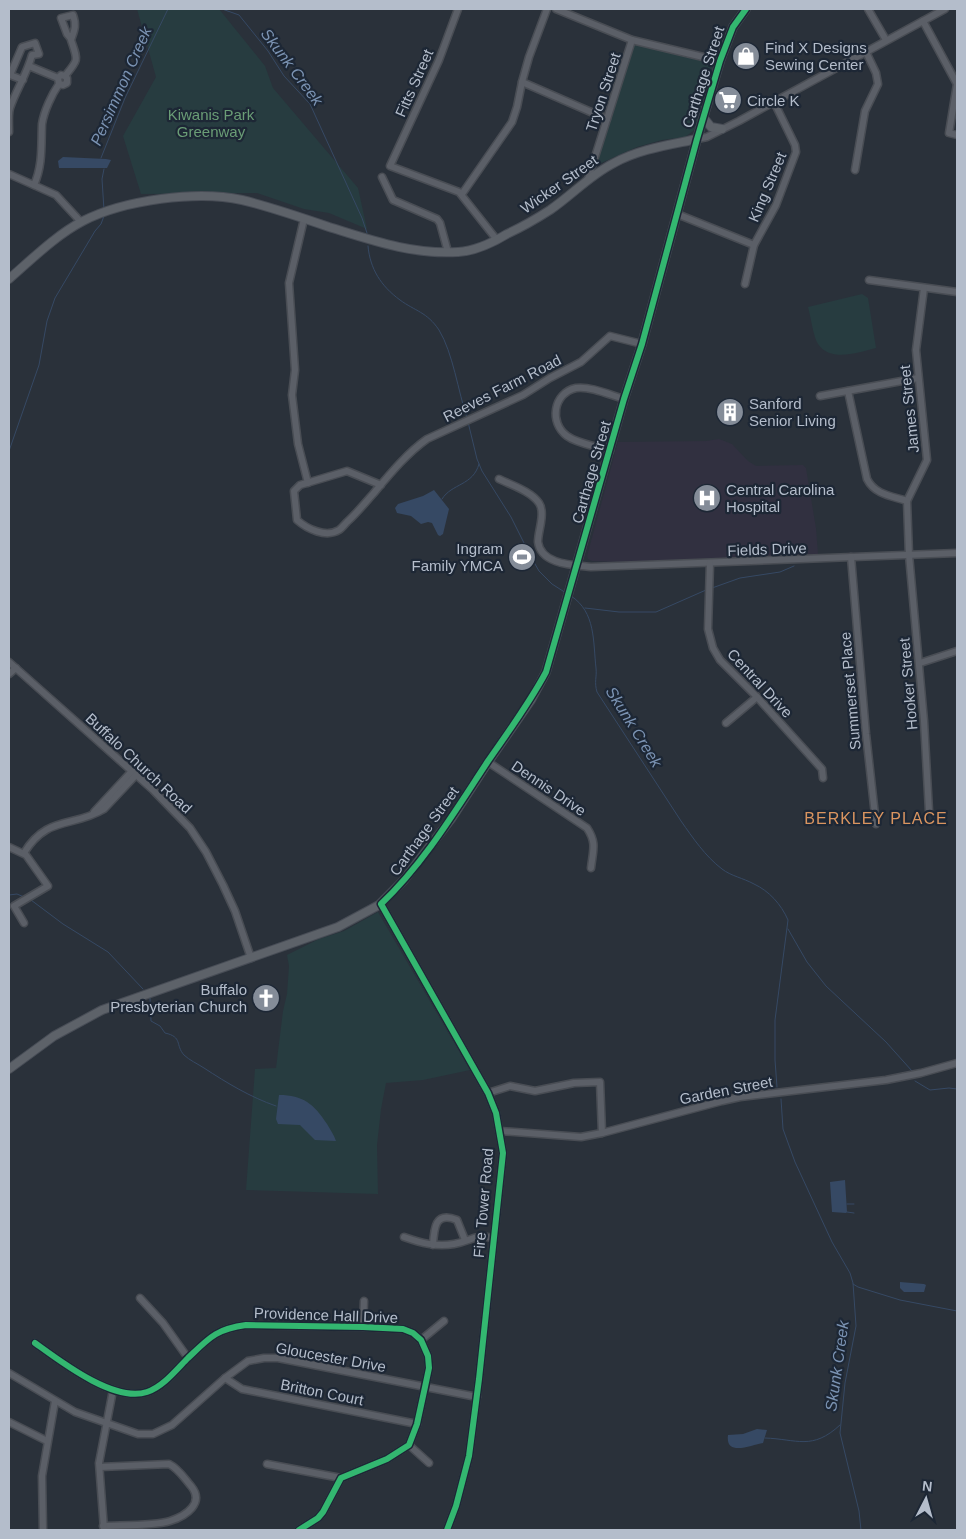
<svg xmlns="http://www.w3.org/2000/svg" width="966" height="1539" font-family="Helvetica,sans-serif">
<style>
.medical{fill:#313040}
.green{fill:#273c40}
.water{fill:#364964}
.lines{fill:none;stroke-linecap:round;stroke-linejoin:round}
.stream{stroke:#364964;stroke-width:1}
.minor-casing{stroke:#494d54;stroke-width:9}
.major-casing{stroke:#484d56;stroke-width:10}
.minor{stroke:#5b5f67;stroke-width:6}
.major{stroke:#5d6269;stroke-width:8}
.cycleway-casing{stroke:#1d2735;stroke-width:9}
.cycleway{stroke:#33b770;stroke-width:6}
.labels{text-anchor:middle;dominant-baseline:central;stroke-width:4.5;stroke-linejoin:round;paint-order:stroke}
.poi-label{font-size:15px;fill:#b4bdcb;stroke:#1d2735;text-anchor:start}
.street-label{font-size:15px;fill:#b4bdcb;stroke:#1d2735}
.park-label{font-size:15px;fill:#6a9d76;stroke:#1d2735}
.water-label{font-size:16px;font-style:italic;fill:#7b93b3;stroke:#1d2735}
.neighbourhood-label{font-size:16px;letter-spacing:1px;fill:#da9560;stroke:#1d2735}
</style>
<rect width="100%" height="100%" fill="#2a313a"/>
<polygon class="medical" points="719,439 732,444 748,461 756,466 803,465 806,468 816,528 818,554 620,562 592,561 588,559 587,556 618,442 706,441"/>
<g class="green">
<polygon points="137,9 219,9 265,66 273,88 358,188 367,229 329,213 304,209 257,193 141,194 123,136 156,77"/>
<polygon points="635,44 713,64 697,125 693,131 685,137 662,140 637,147 599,164 596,161"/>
<path d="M862,294L868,298L876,348C859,352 831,363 818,344C813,336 811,317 808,307Z"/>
<polygon points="378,912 470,1070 423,1080 386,1083 381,1109 377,1145 378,1194 246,1190 255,1069 276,1068 283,1011 287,994 289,966 287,955 319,939 344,931"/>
</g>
<g class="water">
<polygon points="63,157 106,159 111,160 107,168 59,168 58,161"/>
<polygon points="434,490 449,509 443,534 440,536 438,535 432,523 428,522 421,524 411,516 397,513 395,508 398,504 423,496"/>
<path d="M279,1095C303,1095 314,1104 327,1124C330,1129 334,1135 336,1141L315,1140L300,1125L278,1124L276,1119Z"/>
<polygon points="845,1180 847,1212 846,1213 832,1212 830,1182"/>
<polygon points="900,1282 924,1284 926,1285 924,1292 904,1292 900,1288"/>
<path d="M757,1429L767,1430L763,1443C751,1445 725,1457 728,1435L743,1434Z"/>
</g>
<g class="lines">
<g class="stream">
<polyline points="222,9 239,15 268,51 284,76 310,104 362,218 367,233"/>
<polyline points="101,158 125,98 168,9"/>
<polyline points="104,210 102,179 104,169"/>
<path d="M368,246C370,269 381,286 400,300C415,311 427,312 439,330C453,353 458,391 467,418"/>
<polyline points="468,422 477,459 482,471 511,517 531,557 539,571 552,584 566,593"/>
<polyline points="9,451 39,365 47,321 55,298 95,231 101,224 104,216"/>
<path d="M442,499C452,483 473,486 479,464"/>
<polyline points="712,588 740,578 780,572 794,566"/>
<path d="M571,596C596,612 593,642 596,668C597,677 594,682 597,692L681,821C693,838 705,856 722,869C731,876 743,878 754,884C769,891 781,904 788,920L775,1020V1060L777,1087"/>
<polyline points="585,608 619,612 656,612 706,590"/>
<polyline points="9,895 17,894 24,897"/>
<polyline points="31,900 63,924 108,952 143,989"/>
<polyline points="788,929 807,962 826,986 886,1042 912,1071"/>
<path d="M150,998L151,1021L160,1026L165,1033C183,1037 175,1045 184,1055C189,1060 198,1064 204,1068C227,1083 250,1097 276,1106"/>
<polyline points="915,1081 930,1090 949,1088 957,1089"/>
<polyline points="781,1099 783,1129 795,1162 832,1242 850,1273 853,1283 856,1326 845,1383 840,1433 859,1511 861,1530"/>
<polyline points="847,1204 854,1204"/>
<polyline points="847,1212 854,1213"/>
<polyline points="853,1284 858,1287 900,1300 957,1311"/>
<path d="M765,1438C797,1439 812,1451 840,1425"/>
</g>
<g class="minor-casing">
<g id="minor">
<polyline points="458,9 439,60 390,166 459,192 497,240"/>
<polyline points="556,9 632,40 720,61"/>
<polyline points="868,9 886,40"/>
<polyline points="923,21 957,84 949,133 957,135"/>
<polyline points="29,66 58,78"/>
<path d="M65,76C79,59 78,61 71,40C74,31 77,26 73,15L61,18L67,34L71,39"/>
<polyline points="522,82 607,119"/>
<path d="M9,132C9,124 8,115 10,108C16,90 27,74 32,55L39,54L35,43L22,47L10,75L23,80"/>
<polyline points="697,139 707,137 739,121 945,9"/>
<polyline points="855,170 865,111 878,84 876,73 866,52"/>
<polyline points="9,174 56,195 81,222"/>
<polyline points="382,177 393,200 437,219 440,223 448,252"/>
<polyline points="588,179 632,40"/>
<path d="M34,185C43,165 41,145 42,124C44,111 52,94 59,84L58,78L61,75L65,76L67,78V83L63,85L59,84"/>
<polyline points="462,194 512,122 517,107 522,82 529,57 547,9"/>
<polyline points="677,214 754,245"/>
<polyline points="304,219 289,283 295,370 292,395 298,444 308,483"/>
<polyline points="869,280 957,292"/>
<polyline points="745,284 754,245 776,205 796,152 795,145 774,102"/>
<polyline points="924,288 916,350 927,460 907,501 909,555 924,721 929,811"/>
<path d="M848,391L867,479C875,495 892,496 907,501"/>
<polyline points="820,396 918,378"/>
<path d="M610,451C597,446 578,444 567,436C549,423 553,393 576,388C591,386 610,395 624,399"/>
<path d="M499,479C511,485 531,491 539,503C543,509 542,516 541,522C540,529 538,536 538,542C541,565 574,565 591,567L957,553"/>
<path d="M381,485L347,471L300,485L294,491L297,520C307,529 326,538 339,530C342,528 345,524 347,522C357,513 364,504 373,494C389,475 407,453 427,439L523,395L550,378L581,362L610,336L642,344"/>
<polyline points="851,557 866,734 876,824"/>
<polyline points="710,563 708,629 713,648 720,660 757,697 822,769 823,778"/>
<polyline points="9,662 153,790 190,828 206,852 223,885 235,911 251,958"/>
<polyline points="920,663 957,651"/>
<polyline points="9,674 16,668"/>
<polyline points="726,723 757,697"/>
<path d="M488,762L587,828C597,843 593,850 591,868"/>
<polyline points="94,812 132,771"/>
<polyline points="9,847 26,855 48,886 14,906 24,923"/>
<path d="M24,853C47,815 73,828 104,809L136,775"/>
<polyline points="381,904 488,1093 496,1113 503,1153 479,1379 469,1456 456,1506 447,1530"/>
<polyline points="488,1093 510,1086 535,1091 574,1083 600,1082 602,1133"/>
<polyline points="500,1131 581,1137 602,1133 722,1101 740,1097 886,1080 921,1073 957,1063"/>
<path d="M404,1237C421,1243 436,1247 454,1244C472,1241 473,1234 493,1238"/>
<path d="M433,1245C434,1228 435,1211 457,1220L465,1240"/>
<polyline points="140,1298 163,1323 188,1358"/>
<polyline points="363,1327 364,1301"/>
<polyline points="421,1340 444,1321"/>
<path d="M35,1343C60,1361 114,1403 147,1392C163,1387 177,1369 188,1358C209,1338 216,1329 246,1325L363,1327L403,1329L413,1333L421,1340L428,1356L429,1368L425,1387L417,1424L409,1445L387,1459L341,1478L323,1512L318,1518L299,1530"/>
<polyline points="9,1373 75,1412 138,1434 153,1434 172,1425 225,1378 248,1361 264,1358 278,1358 477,1397"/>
<polyline points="225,1378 242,1389 417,1424"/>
<polyline points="9,1422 47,1441"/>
<polyline points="409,1445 429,1463"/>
<polyline points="267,1464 341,1478"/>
<path d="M100,1467L169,1464C179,1469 184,1478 191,1486C205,1503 186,1516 170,1521C155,1526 120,1525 103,1526"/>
<polyline points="104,1529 99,1463 113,1390"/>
<polyline points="43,1530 42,1476 55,1401"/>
</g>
</g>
<g class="major-casing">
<g id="major">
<polyline points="703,117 711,127 722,129"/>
<path d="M9,279C32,259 56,235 83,221C124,200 197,190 242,200C271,207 300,217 329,227C371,240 413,255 458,252C476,251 492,243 507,234C522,227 536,219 550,210C572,195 590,175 614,163C639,149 669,145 697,139"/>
<polyline points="9,1069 54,1036 102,1010 338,927 379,905 404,880 451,819 488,762 531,700 546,672 624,399 642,344 697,139 720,61 733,27 746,9"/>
</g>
</g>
<use href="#minor" class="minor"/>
<use href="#major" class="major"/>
<g class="cycleway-casing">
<g id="cycleway">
<path d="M35,1343C60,1361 114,1403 147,1392C163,1387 177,1369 188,1358C209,1338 216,1329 246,1325L363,1327L403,1329L413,1333L421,1340L428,1356L429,1368L425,1387L417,1424L409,1445L387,1459L341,1478L323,1512L318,1518L299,1530"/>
<path d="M447,1530L456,1506L469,1456L479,1379L503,1153L496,1113L488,1093L381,904C425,862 455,811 488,761C508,732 529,704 546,672L624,399L642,344L697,139L720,61L733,27L746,9"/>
</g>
</g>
<use href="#cycleway" class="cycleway"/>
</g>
<defs>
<g id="shop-disc" transform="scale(1.4375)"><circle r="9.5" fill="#848c98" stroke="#1d2735"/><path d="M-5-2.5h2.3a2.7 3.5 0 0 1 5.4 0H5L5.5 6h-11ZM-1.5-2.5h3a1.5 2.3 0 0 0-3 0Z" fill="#fff"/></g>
<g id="supermarket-disc" transform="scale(1.4375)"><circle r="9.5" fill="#848c98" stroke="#1d2735"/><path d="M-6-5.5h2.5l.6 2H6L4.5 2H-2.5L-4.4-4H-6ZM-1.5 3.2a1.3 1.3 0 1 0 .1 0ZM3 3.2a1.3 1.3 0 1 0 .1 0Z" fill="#fff"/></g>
<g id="building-disc" transform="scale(1.4375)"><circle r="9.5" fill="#848c98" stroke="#1d2735"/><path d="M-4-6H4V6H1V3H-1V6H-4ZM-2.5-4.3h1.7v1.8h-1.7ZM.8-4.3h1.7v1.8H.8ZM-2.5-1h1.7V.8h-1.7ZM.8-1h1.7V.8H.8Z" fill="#fff"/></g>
<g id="hospital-disc" transform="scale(1.4375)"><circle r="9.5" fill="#848c98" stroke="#1d2735"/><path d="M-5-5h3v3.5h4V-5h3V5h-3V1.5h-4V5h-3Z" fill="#fff"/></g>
<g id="stadium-disc" transform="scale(1.4375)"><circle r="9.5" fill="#848c98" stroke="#1d2735"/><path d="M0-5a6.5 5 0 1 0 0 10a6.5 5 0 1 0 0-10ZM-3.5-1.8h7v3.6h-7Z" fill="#fff"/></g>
<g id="church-disc" transform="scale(1.4375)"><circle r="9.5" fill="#848c98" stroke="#1d2735"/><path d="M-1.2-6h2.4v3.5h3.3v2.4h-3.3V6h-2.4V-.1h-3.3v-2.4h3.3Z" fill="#fff"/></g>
</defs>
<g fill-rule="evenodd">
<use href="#shop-disc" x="746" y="56"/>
<use href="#supermarket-disc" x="728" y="100"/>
<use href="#building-disc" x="730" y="412"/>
<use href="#hospital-disc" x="707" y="498"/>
<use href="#stadium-disc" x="522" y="557"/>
<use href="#church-disc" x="266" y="998"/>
</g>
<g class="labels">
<g class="poi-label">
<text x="765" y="47">Find X Designs<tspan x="765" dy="17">Sewing Center</tspan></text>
<text x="747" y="100">Circle K</text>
<text x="749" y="403">Sanford<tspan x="749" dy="17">Senior Living</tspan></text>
<text x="726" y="489">Central Carolina<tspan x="726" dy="17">Hospital</tspan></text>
<text x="503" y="548" text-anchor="end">Ingram<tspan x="503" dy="17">Family YMCA</tspan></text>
<text x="247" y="989" text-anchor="end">Buffalo<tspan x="247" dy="17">Presbyterian Church</tspan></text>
</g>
<g class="street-label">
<text transform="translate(703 77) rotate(-72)">Carthage Street</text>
<text transform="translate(414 83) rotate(-66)">Fitts Street</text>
<text transform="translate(603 92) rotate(-72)">Tryon Street</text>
<text transform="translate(559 184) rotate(-35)">Wicker Street</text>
<text transform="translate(767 187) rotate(-67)">King Street</text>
<text transform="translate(502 388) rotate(-27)">Reeves Farm Road</text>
<text transform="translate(909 409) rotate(-96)">James Street</text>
<text transform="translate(591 472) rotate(-74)">Carthage Street</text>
<text transform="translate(767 549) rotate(-2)">Fields Drive</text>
<text transform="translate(760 683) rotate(47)">Central Drive</text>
<text transform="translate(908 684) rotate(-95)">Hooker Street</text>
<text transform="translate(850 691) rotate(-95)">Summerset Place</text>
<text transform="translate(139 763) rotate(43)">Buffalo Church Road</text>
<text transform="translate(549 788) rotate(34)">Dennis Drive</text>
<text transform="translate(424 831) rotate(-54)">Carthage Street</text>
<text transform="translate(726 1090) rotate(-11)">Garden Street</text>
<text transform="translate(483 1203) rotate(-85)">Fire Tower Road</text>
<text transform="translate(326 1315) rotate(2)">Providence Hall Drive</text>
<text transform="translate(331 1357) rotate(10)">Gloucester Drive</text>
<text transform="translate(322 1392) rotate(11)">Britton Court</text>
</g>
<g class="park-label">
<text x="211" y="114">Kiwanis Park<tspan x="211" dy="17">Greenway</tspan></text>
</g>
<g class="water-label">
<text transform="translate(292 67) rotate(53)">Skunk Creek</text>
<text transform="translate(121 86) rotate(-66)">Persimmon Creek</text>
<text transform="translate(634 727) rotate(58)">Skunk Creek</text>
<text transform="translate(837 1366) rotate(-82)">Skunk Creek</text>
</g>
<g class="neighbourhood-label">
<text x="876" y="818">BERKLEY PLACE</text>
</g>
</g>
<rect width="966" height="1539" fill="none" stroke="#b4bdcb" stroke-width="20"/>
<g transform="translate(926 1499) rotate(6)" stroke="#1d2735" stroke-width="4" paint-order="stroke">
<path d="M0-4L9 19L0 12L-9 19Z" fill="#b4bdcb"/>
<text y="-8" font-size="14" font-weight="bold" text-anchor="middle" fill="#b4bdcb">N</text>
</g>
</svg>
